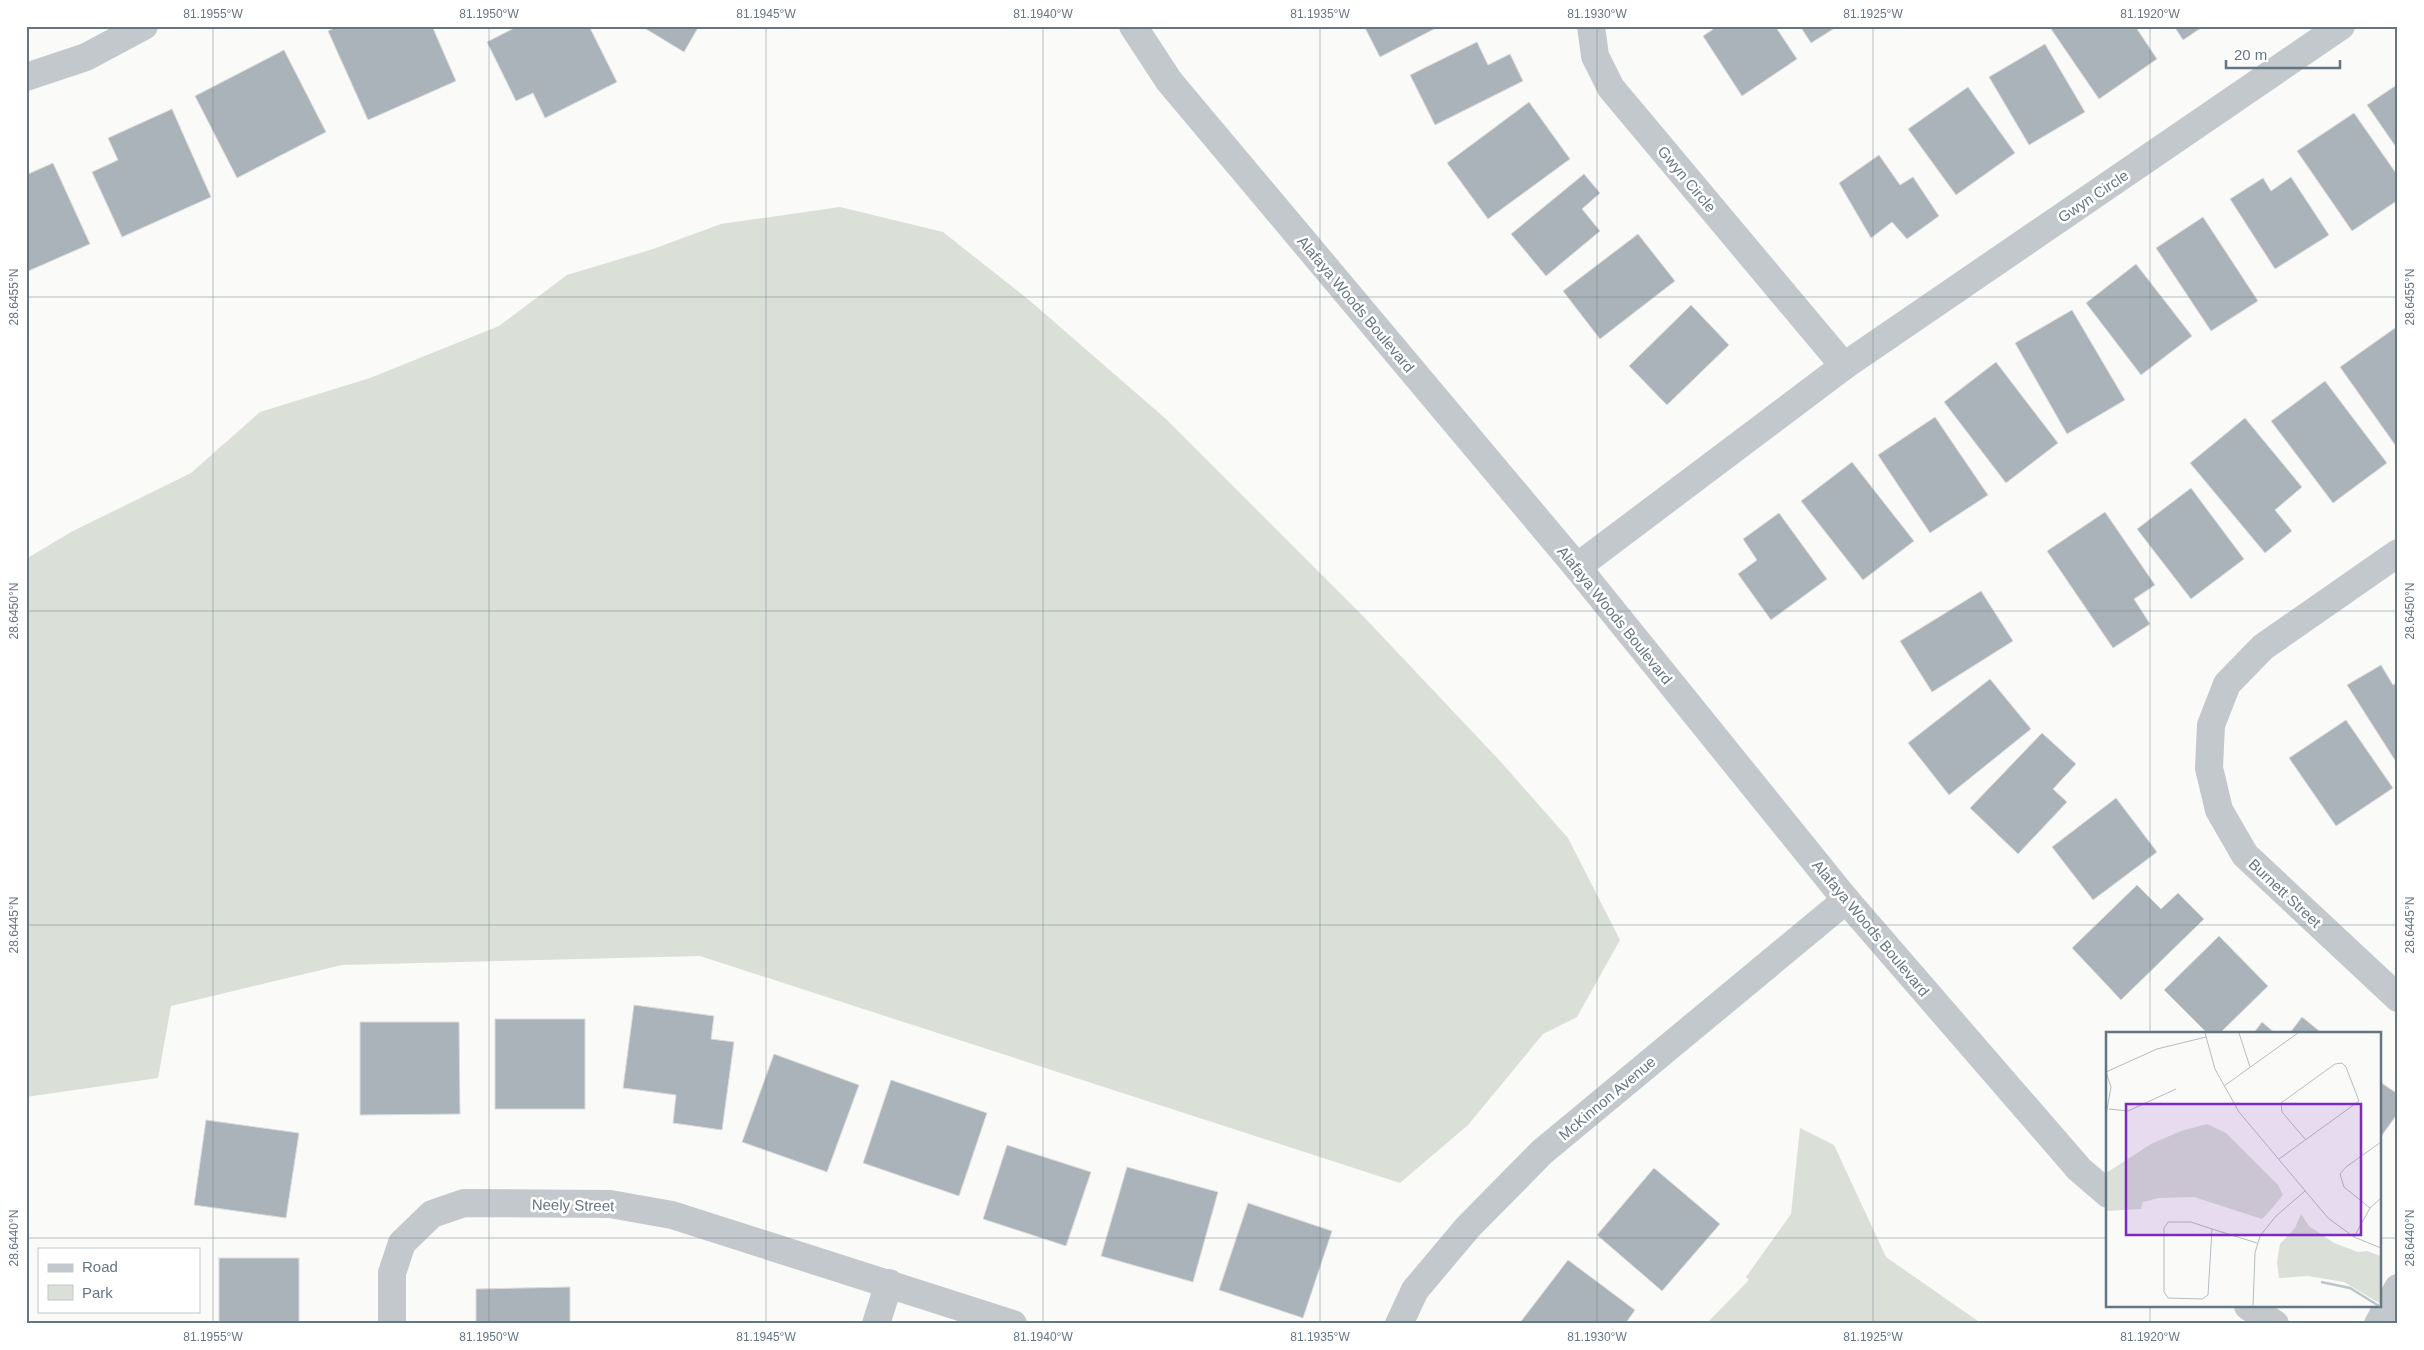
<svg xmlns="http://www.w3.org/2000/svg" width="2424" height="1350" font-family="Arial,sans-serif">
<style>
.green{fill:#dadfd7}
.building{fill:#aab3b9;stroke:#dcdcda}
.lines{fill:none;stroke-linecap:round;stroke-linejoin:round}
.minor{stroke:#c3c8cc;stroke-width:28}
.tertiary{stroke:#c3c8cc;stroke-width:28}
.ticks{fill:none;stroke:#657683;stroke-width:1;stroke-opacity:0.45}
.labels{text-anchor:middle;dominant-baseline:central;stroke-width:5;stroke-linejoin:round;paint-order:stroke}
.street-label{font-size:15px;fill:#657683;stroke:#fff}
.inset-river{fill:none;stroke:#bbc7cb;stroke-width:2.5}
.inset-road{fill:none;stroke:#b5bdc2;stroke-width:1}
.view{fill:#7b2cbf;fill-opacity:0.15;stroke:#7b2cbf;stroke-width:2.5}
.inset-edge{fill:none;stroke:#657683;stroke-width:2.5}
.neatline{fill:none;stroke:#657683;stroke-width:2}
.ticks-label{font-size:12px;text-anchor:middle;fill:#657683}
</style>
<rect width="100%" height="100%" fill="#fafaf8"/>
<g class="green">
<polygon points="840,207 943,232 1029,300 1166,419 1363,616 1500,761 1568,838 1620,940 1577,1017 1543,1034 1468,1125 1400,1183 700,956 342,965 171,1006 158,1078 26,1097 26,559 71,532 191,473 260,412 370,378 499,326 567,275 653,249 721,224"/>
<polygon points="1800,1128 1834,1145 1886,1257 1982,1324 1706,1324 1749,1280 1746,1277 1791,1214"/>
</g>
<g class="building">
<polygon points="338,26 432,26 456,81 368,120 328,31"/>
<polygon points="518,26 589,26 617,82 545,118 533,93 516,101 487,42"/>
<polygon points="641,26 699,26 684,52"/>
<polygon points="1364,26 1440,26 1380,57"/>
<polygon points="1718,26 1775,26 1797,59 1742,96 1703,36"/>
<polygon points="1800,26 1838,26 1811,43"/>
<polygon points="2049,26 2135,26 2157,59 2099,99"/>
<polygon points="2174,26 2204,26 2183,40"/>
<polygon points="1477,42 1488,65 1510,54 1523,81 1435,125 1410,75"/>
<polygon points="2045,44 2085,112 2029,145 1989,77"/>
<polygon points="284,50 326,132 237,178 195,96"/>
<polygon points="2398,84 2398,150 2367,105"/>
<polygon points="1968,87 2015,153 1956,195 1908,129"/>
<polygon points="1529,102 1570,159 1488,219 1447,163"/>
<polygon points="172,109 211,197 122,237 92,172 118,160 108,138"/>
<polygon points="2354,113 2398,176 2398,200 2352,231 2297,151"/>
<polygon points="1879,155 1900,185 1913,177 1939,216 1907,239 1892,222 1871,238 1839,183"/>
<polygon points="53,163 90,244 26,272 26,175"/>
<polygon points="1584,174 1600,193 1582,209 1600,231 1546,276 1511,234"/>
<polygon points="2291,177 2329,235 2275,269 2230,199 2263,178 2271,191"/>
<polygon points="2203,217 2258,301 2211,331 2156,248"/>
<polygon points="1638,234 1675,281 1600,339 1563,291"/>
<polygon points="2136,264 2192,336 2141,375 2086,303"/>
<polygon points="1691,305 1729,345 1667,405 1629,366"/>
<polygon points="2072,310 2125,400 2067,434 2015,343"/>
<polygon points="2395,328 2398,332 2398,449 2340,367"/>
<polygon points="1996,362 2058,443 2006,483 1944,402"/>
<polygon points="2325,381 2387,463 2333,503 2271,421"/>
<polygon points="1935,417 1988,495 1930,533 1878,455"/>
<polygon points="2245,418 2302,487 2275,510 2292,531 2265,553 2190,463"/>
<polygon points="1852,462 1914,541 1863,580 1801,501"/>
<polygon points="2191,488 2244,559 2191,599 2137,529"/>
<polygon points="2105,512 2155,585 2134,599 2150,624 2113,648 2047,551"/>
<polygon points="1779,513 1827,579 1771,620 1738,574 1757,560 1743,539"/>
<polygon points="1981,591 2013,641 1932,692 1900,641"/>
<polygon points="2381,665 2393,685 2398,682 2398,765 2347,685"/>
<polygon points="1990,679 2031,729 1949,795 1908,743"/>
<polygon points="2346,720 2393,788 2336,826 2289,758"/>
<polygon points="2042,733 2076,764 2053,789 2067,802 2018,854 1970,808"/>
<polygon points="2116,798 2157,852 2093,900 2052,847"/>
<polygon points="2137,885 2161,909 2178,893 2204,919 2121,1000 2072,948"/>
<polygon points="2219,936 2268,986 2219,1034 2208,1034 2164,990"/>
<polygon points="634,1005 714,1016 711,1039 734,1042 722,1130 673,1123 676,1095 623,1088"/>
<polygon points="2302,1017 2323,1034 2289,1034"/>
<rect x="495" y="1019" width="90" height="90"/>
<polygon points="360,1022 459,1022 460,1114 360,1115"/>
<polygon points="2262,1022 2276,1034 2253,1034"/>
<polygon points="774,1054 859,1085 827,1172 742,1142"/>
<polygon points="891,1080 987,1113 959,1196 863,1163"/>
<polygon points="2380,1082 2398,1094 2398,1113 2380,1138"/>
<polygon points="206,1120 299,1133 286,1218 194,1205"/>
<polygon points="1007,1145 1091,1172 1066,1246 983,1219"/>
<polygon points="1127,1167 1218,1192 1193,1282 1101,1256"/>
<polygon points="1654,1168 1720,1224 1662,1291 1597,1235"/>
<polygon points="1248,1203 1332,1231 1303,1318 1219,1290"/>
<rect x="219" y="1258" width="80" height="66"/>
<polygon points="1568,1260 1635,1310 1625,1324 1519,1324"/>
<polygon points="570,1287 570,1324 476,1324 476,1289"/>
<rect x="659" y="1323" width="98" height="1"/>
</g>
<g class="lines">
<g class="minor">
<polyline points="1591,26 1595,56 1611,88 1844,366"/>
<polyline points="26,77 86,57 144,26"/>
<polyline points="2398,553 2263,647 2227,684 2211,725 2209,768 2219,810 2245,855 2398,998"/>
<polyline points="1577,567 1844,366 2341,26"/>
<polyline points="392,1324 392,1273 402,1243 432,1214 464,1203 610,1204 672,1215 1013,1324"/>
<polyline points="876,1324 889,1283"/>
<polyline points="1399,1324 1415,1290 1468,1227 1542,1152 1846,900"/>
<polyline points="2378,1324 2398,1288"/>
</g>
<g class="tertiary">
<polyline points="1133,26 1169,81 1577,567 1846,900 2079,1169 2108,1194"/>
<polyline points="2248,1306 2275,1324"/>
</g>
</g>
<path class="ticks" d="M213,26V1324M489,26V1324M766,26V1324M1043,26V1324M1320,26V1324M1597,26V1324M1873,26V1324M2150,26V1034M26,297H2398M26,611H2398M26,925H2398M26,1238H2108M2380,1238H2398M2150,1306V1324"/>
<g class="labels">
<g class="street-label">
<text transform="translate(1687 179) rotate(50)">Gwyn Circle</text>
<text transform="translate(2093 196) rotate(-34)">Gwyn Circle</text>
<text transform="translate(1356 304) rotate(50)">Alafaya Woods Boulevard</text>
<text transform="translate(1615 615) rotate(51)">Alafaya Woods Boulevard</text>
<text transform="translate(2285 893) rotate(43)">Burnett Street</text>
<text transform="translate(1871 928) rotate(50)">Alafaya Woods Boulevard</text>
<text transform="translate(1607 1098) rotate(-40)">McKinnon Avenue</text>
<text transform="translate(573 1205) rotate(1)">Neely Street</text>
</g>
</g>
<g transform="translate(2106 1032)">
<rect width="275" height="275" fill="#fafaf8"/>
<path d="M101,92L120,101L172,153L177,163L162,181L156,187L88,165L53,166L37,170L35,177L0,179V141L45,112L75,99ZM195,182L203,194L228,211L252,220L261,219L275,224V272L238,250L202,244L173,246L171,230L174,212L189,196Z" fill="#dadfd7"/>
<path class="inset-river" d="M215,250L244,256L273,274"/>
<path class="inset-road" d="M99,1L109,37L133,80L222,186L248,205L275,216M133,1L144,35M0,40L51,17L100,5M0,40L5,55L0,83M118,54L192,1M3,77L22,79L70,57M173,127L253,69L240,35L236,31L229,32L175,71L176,80L199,107M264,176L238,155L234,142L240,135L275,110M106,197L102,263L96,267L62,266L58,260V196L62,190H85L106,197L151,211M248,205L264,176L275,166M147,274L149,221L154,204L170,184L199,159"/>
<path class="view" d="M20,72H255V203H20Z"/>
<rect width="275" height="275" class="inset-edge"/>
</g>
<rect width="2424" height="1350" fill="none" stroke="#ffffff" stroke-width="55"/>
<rect x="38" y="1248" width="162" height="65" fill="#ffffff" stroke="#c1c8cd"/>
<rect x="48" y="1264" width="25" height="8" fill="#c3c8cc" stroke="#c1c8cd"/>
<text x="82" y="1272" font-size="15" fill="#657683">Road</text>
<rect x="48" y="1285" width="25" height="15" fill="#dadfd7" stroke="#c1c8cd"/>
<text x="82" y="1298" font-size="15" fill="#657683">Park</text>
<path d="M2226 60v8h114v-8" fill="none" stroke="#657683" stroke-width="2.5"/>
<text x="2234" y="60" font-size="15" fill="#657683" stroke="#ffffff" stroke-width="4" paint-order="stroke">20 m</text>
<rect x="28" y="28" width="2368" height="1294" class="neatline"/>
<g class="ticks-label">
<text x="213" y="18">81.1955°W</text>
<text x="489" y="18">81.1950°W</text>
<text x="766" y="18">81.1945°W</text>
<text x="1043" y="18">81.1940°W</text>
<text x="1320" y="18">81.1935°W</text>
<text x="1597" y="18">81.1930°W</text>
<text x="1873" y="18">81.1925°W</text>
<text x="2150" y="18">81.1920°W</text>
<text transform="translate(14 297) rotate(-90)" y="4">28.6455°N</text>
<text transform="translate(2410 297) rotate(-90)" y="4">28.6455°N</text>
<text transform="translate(14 611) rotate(-90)" y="4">28.6450°N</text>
<text transform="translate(2410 611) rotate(-90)" y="4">28.6450°N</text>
<text transform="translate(14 925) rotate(-90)" y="4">28.6445°N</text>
<text transform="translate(2410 925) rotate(-90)" y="4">28.6445°N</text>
<text transform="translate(14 1238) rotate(-90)" y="4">28.6440°N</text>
<text transform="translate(2410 1238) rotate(-90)" y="4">28.6440°N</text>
<text x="213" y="1341">81.1955°W</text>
<text x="489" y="1341">81.1950°W</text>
<text x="766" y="1341">81.1945°W</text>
<text x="1043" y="1341">81.1940°W</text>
<text x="1320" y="1341">81.1935°W</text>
<text x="1597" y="1341">81.1930°W</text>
<text x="1873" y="1341">81.1925°W</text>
<text x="2150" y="1341">81.1920°W</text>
</g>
</svg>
